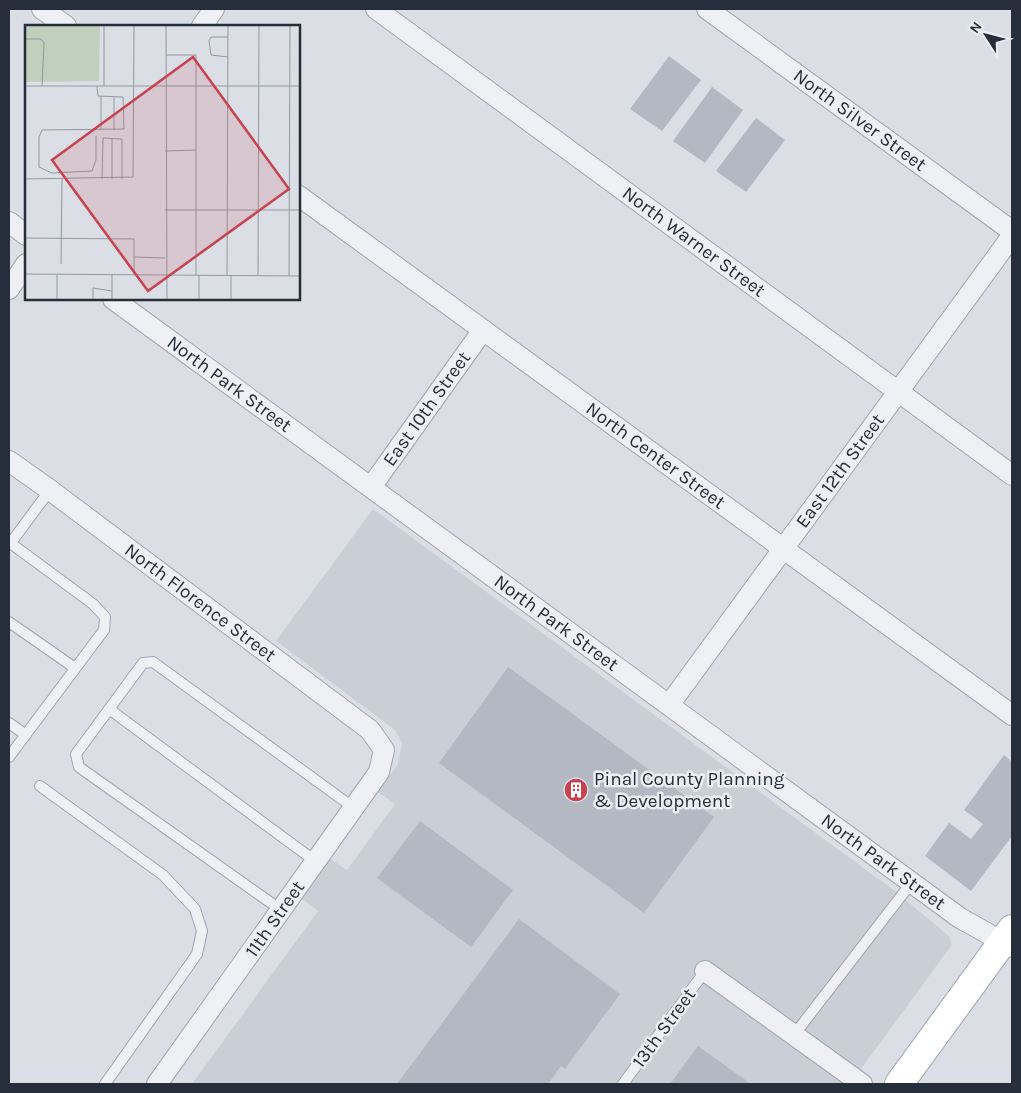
<svg xmlns="http://www.w3.org/2000/svg" width="1021" height="1093" font-family="Karla,sans-serif">
<style>
.built{fill:#caced7}
.building{fill:#b3b8c2}
.lines{fill:none;stroke-linecap:round;stroke-linejoin:round}
.lane-casing{stroke:#a1a6af;stroke-width:12}
.street-casing{stroke:#a1a6af;stroke-width:22}
.primary-casing{stroke:#9ba3b1;stroke-width:30}
.lane{stroke:#eef0f4;stroke-width:10}
.street{stroke:#eef0f4;stroke-width:20}
.primary{stroke:#fff;stroke-width:28}
.labels{text-anchor:middle;dominant-baseline:central;stroke-width:5;stroke-linejoin:round;paint-order:stroke}
.street-label{font-size:19px;fill:#262d3b;stroke:#ebeef3}
.poi-label{font-size:19px;fill:#262d3b;stroke:#ebeef3;text-anchor:start}
.inset-road{fill:none;stroke:#9398a1;stroke-width:1}
.view{fill:#c84251;fill-opacity:0.15;stroke:#c84251;stroke-width:2.5}
.inset-edge{fill:none;stroke:#262d3b;stroke-width:2.5}
</style>
<rect width="100%" height="100%" fill="#dbdfe5"/>
<polygon class="built" points="373,509 895,891 950,937 951,946 850,1084 192,1084 318,911 301,898 330,859 347,870 395,804 378,792 398,764 402,743 395,730 276,641"/>
<g class="building">
<polygon points="669,56 701,80 662,131 630,109"/>
<polygon points="712,87 743,110 705,163 673,141"/>
<polygon points="756,118 785,140 746,192 716,171"/>
<polygon points="508,667 714,817 644,913 439,763"/>
<polygon points="1004,755 1012,762 1012,836 971,891 925,856 949,823 971,839 983,824 964,810"/>
<polygon points="420,821 513,890 471,947 377,878"/>
<polygon points="519,919 620,994 565,1069 561,1066 548,1084 397,1084"/>
<polygon points="698,1046 751,1084 670,1084"/>
</g>
<g class="lines">
<g class="lane-casing">
<g id="lane">
<polyline points="9,542 93,604 105,617 104,630 9,757"/>
<polyline points="10,544 50,490"/>
<polyline points="9,622 75,668"/>
<polyline points="109,709 315,861"/>
<polyline points="9,723 26,735"/>
<polyline points="40,786 163,875 195,909 202,931 197,954 105,1084"/>
<polyline points="281,910 79,767 76,754 143,663 153,662 354,808"/>
<polyline points="794,1035 912,882"/>
<polyline points="623,1084 705,971"/>
</g>
</g>
<g class="street-casing">
<g id="street">
<polyline points="42,9 66,26"/>
<path id="s1" d="M376,9L1012,475"/>
<path id="s2" d="M707,9L1012,231"/>
<polyline points="202,26 214,9"/>
<path id="s3" d="M299,196L1012,715"/>
<polyline points="9,222 26,235"/>
<polyline points="9,289 26,264"/>
<path id="s4" d="M113,299L960,918L1012,947"/>
<path id="s5" d="M9,461L50,490L370,730L384,750L379,772L157,1084"/>
<path id="s6" d="M371,487L483,330"/>
<path id="s7" d="M669,705L1012,236"/>
<polyline points="705,971 862,1084"/>
</g>
</g>
<g class="primary-casing">
<polyline id="primary" points="899,1084 1012,929"/>
</g>
<use href="#lane" class="lane"/>
<use href="#street" class="street"/>
<use href="#primary" class="primary"/>
</g>
<defs>
<g id="building-disc" transform="scale(1.25)"><circle r="9.5" fill="#c84251" stroke="#ebeef3"/><path d="M-4-6H4V6H1V3H-1V6H-4ZM-2.5-4.3h1.7v1.8h-1.7ZM.8-4.3h1.7v1.8H.8ZM-2.5-1h1.7V.8h-1.7ZM.8-1h1.7V.8H.8Z" fill="#fff"/></g>
</defs>
<g fill-rule="evenodd">
<use href="#building-disc" x="576" y="790"/>
</g>
<g class="labels">
<g class="street-label">
<text stroke="none"><textPath href="#s2" startOffset="189">North Silver Street</textPath></text>
<text stroke="none"><textPath href="#s1" startOffset="394">North Warner Street</textPath></text>
<text stroke="none"><textPath href="#s4" startOffset="144">North Park Street</textPath></text>
<text stroke="none"><textPath href="#s6" startOffset="96">East 10th Street</textPath></text>
<text stroke="none"><textPath href="#s3" startOffset="441">North Center Street</textPath></text>
<text stroke="none"><textPath href="#s7" startOffset="290">East 12th Street</textPath></text>
<text stroke="none"><textPath href="#s5" startOffset="238">North Florence Street</textPath></text>
<text stroke="none"><textPath href="#s4" startOffset="549">North Park Street</textPath></text>
<text stroke="none"><textPath href="#s4" startOffset="954">North Park Street</textPath></text>
<text transform="translate(275 919) rotate(-55)">11th Street</text>
<text transform="translate(664 1028) rotate(-54)">13th Street</text>
</g>
<g class="poi-label">
<text x="594" y="779">Pinal County Planning<tspan x="594" dy="22">&amp; Development</tspan></text>
</g>
</g>
<g transform="translate(25 25)">
<rect width="275" height="275" fill="#dbdfe5"/>
<path d="M0,1H75L74,56L0,57Z" fill="#c1cfbd"/>
<path class="inset-road" d="M79,1V61M141,1L142,274M0,14H16L19,18L17,61M141,30H171V250M203,32L186,30L184,16L186,12H203M0,61H275M76,71V104M89,71V105M71,111V135L67,146L27,148L14,142V112L17,105L99,104L98,72L73,71L72,61M140,126L171,125M0,154L108,152L109,1M77,154L78,113L97,114V154M87,154V113M140,185H275M0,213L109,214V250M109,232L140,233M36,239L37,154M0,249L275,251M174,250V274M202,250L203,1M233,250L234,1M264,251L265,1M32,274V250M68,274V263L87,266M87,274V250M206,274V250"/>
<path class="view" d="M168,32L264,164L123,266L27,135Z"/>
<rect width="275" height="275" class="inset-edge"/>
</g>
<rect width="1021" height="1093" fill="none" stroke="#262d3b" stroke-width="20"/>
<g transform="translate(986 35) rotate(306)" stroke="#ebeef3" stroke-width="4" paint-order="stroke">
<path d="M0-4L9 19L0 12L-9 19Z" fill="#262d3b"/>
<text y="-8" font-size="14" font-weight="bold" text-anchor="middle" fill="#262d3b">N</text>
</g>
</svg>
